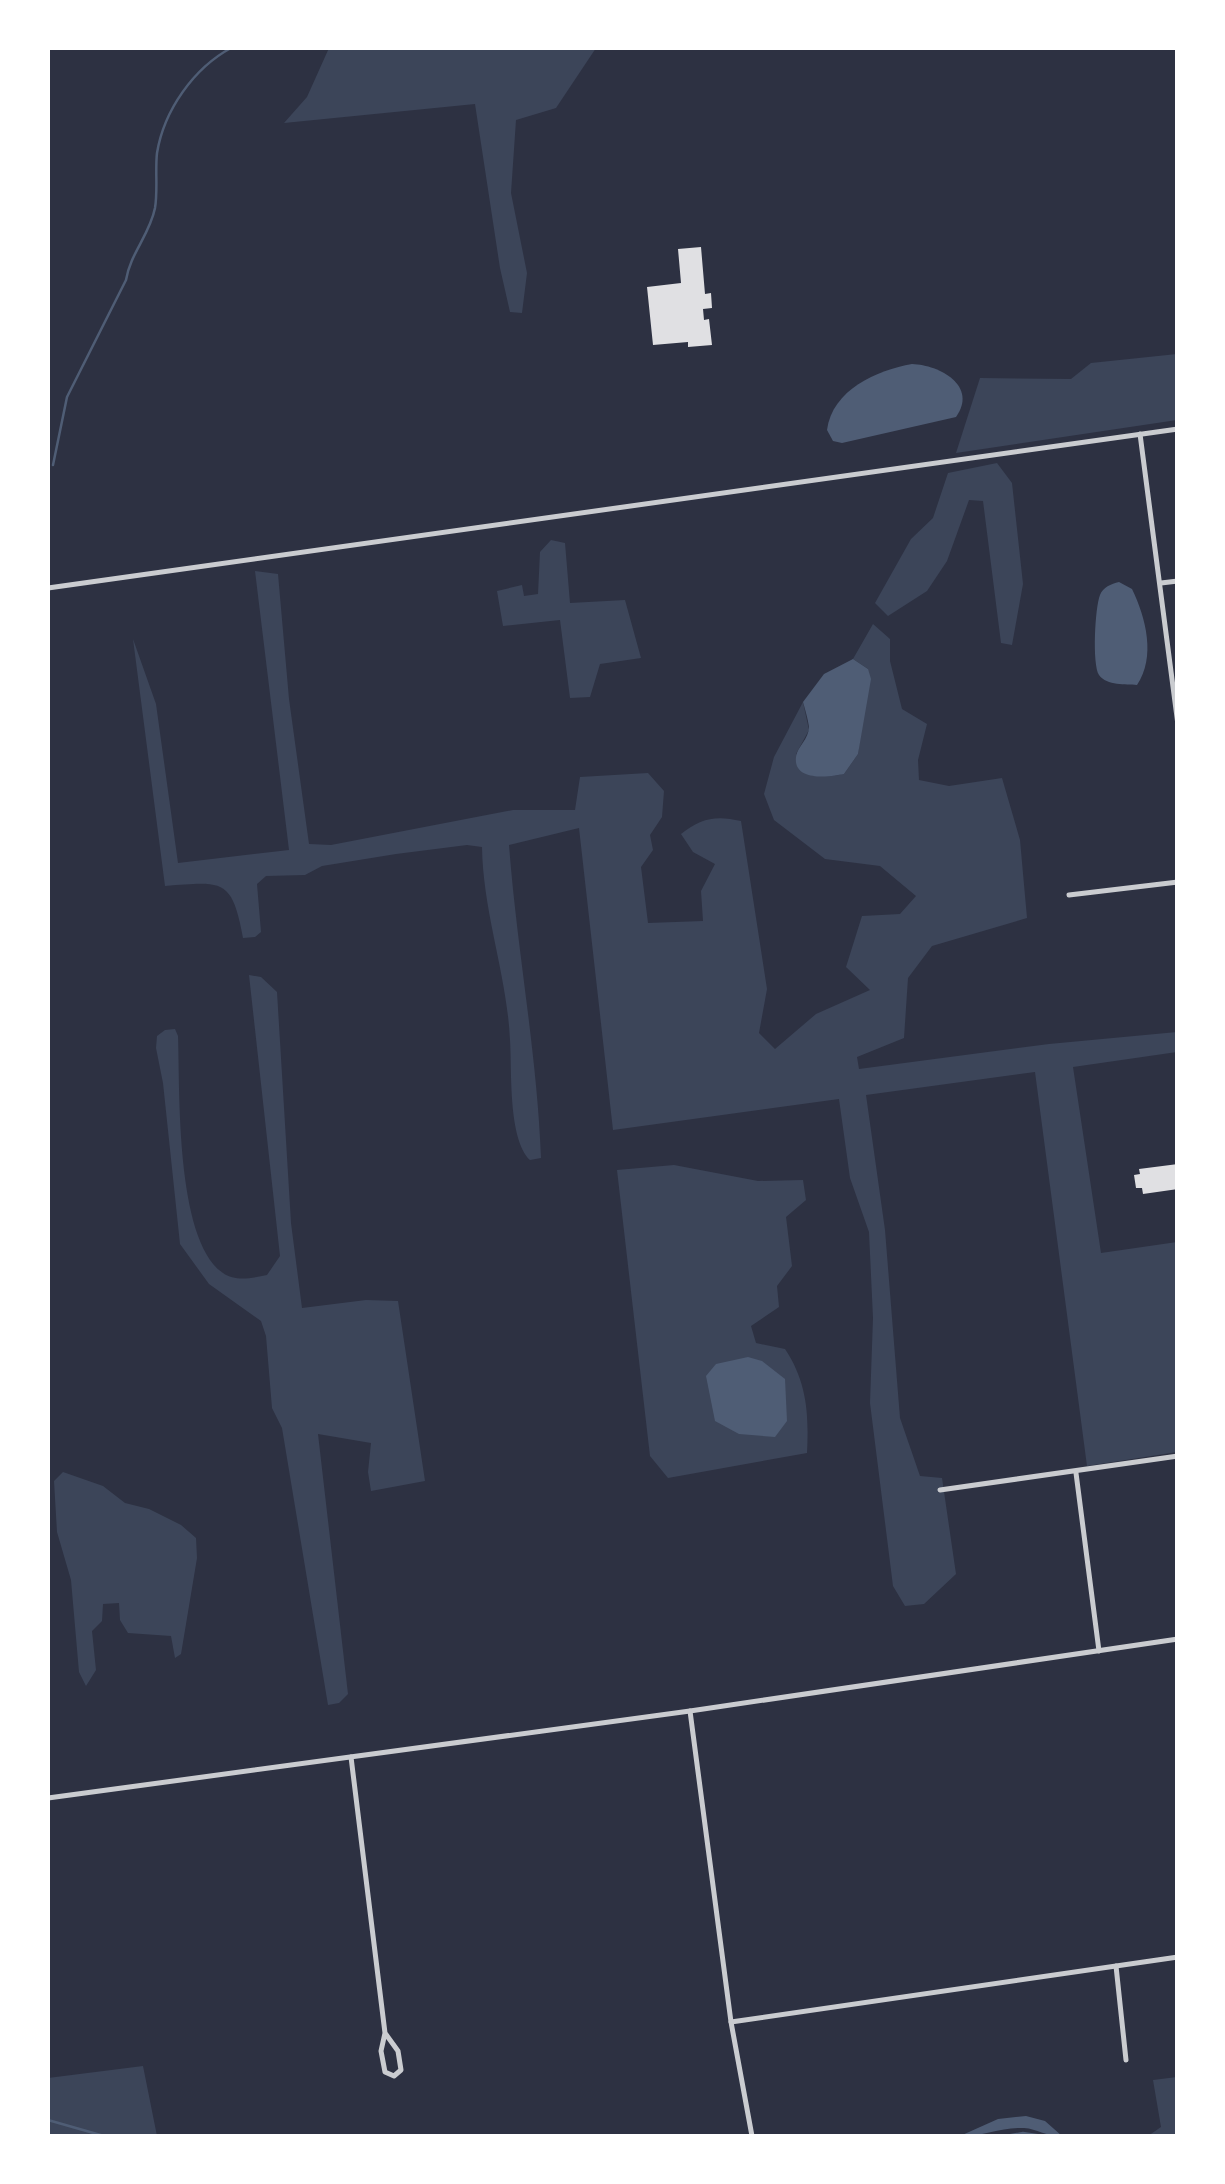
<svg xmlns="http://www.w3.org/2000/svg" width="1225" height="2184" font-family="'Roboto Condensed',sans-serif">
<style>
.green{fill:#3c4559}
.water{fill:#4f5d75}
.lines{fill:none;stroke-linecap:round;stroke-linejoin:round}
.stream{stroke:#4f5d75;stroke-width:2.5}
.building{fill:#e0e0e3}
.minor{stroke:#caccd0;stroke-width:5}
.tertiary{stroke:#caccd0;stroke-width:5}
</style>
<rect width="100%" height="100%" fill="#2d3142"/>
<g class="green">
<polygon points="329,48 596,48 556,108 516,120 511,193 527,273 522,313 510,312 500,268 475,104 284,123 307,97"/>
<polygon points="1177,354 1177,420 956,453 980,378 1071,379 1091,363"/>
<polygon points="997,463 1012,483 1023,584 1012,645 1001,643 983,501 969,500 947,561 927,591 888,616 875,603 911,539 933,518 948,473"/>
<polygon points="551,540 565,543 570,603 625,600 641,658 600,664 590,697 570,698 560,620 503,626 497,591 522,585 524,596 538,594 540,552"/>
<path d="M255,571L278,574L289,699L309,844L331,845L513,810H575L580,777L648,773L664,791L662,817L650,835L653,850L641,867L648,923L703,921L701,891L715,864L693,852L681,834C701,818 716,815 741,821L767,989L759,1033L775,1049L816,1014L870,990L846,967L862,916L900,914L916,896L880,866L825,859L774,820L764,794L774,757L803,702L809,730L796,754L833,776L844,774L858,754L868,669L853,659L873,624L890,639V661L902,709L927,724L918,760L919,780L949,786L1002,778L1020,840L1027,918L932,946L908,978L904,1038L857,1057L859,1069L1049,1044L1177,1032V1052L1073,1067L1101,1253L1177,1242V1452L1087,1466L1035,1072L866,1095L885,1230L900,1418L920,1476L942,1478L956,1574L924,1604L905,1606L893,1586L870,1403L873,1318L869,1232L850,1178L839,1099L613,1130L579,828L509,845C517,950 537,1053 541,1158L530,1160C508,1139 512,1071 510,1040C507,975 483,913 482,847L467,845L396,854L322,866L305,875L266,876L257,884L261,932L255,937L243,938C232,877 222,882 165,886L133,639L156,704L178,863L289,850Z"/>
<path d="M249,975L261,977L277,992L291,1223L302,1308L366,1300L398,1301L425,1481L371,1491L368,1472L371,1443L318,1434L348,1694L339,1703L328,1705L282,1428L272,1408L266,1336L261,1321L209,1284L180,1244L163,1083L156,1048L157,1036L165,1030L175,1029L178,1036C180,1090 175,1240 223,1273C235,1282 253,1278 267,1275L280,1256Z"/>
<path d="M674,1165L758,1181L803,1180L806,1200L786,1217L792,1266L777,1286L779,1307L751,1326L756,1343L785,1349C807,1382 809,1414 807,1453L668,1478L650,1456L617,1170Z"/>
<polygon points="63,1472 103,1486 125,1503 149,1509 181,1525 196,1538 197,1558 181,1654 175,1658 171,1636 128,1633 120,1620 119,1603 103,1604 102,1621 92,1631 96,1670 86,1686 79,1672 71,1580 57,1532 54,1481"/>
<polygon points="143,2066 157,2136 48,2136 48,2078"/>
<polygon points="1177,2077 1177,2136 1148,2136 1161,2127 1153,2080"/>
</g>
<g class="water">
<path d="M912,364C940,365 978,386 956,417L842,443L833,441L827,430C832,390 877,370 912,364Z"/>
<path d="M1119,582L1132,589C1146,618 1156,657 1137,685C1126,684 1107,686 1099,675C1092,664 1095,607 1100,595C1103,587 1111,584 1119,582Z"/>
<path d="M853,659L868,669L871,679L858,754L844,774C830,777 793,782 796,757C797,747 809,739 809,727C808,719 805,709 803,702L824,674Z"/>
<polygon points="748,1357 762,1361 785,1379 787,1421 775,1437 739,1434 715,1421 706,1376 716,1364"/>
<path d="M1026,2116L1045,2121L1062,2136C1047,2137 1038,2129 1024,2128C1002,2127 981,2137 960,2136L998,2119Z"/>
</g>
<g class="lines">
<g class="stream">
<path d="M53,465L67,397L126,280C130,254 150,234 155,208C158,190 155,171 157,153C164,110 194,68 231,48"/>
<polyline points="48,2120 104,2136"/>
<polyline points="1006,2136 1023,2133 1043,2136"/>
</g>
</g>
<g class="building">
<polygon points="701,247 705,294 711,293 712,308 703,309 704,320 709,319 712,345 688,347 688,342 653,345 647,287 681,283 678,249"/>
<polygon points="1178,1164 1178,1189 1143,1194 1142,1188 1136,1188 1134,1175 1140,1174 1139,1169"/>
</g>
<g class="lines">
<g class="minor">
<polyline points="1140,434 1178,725"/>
<polyline points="1161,583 1178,581"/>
<polyline points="1069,895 1178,882"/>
<polyline points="1076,1473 1099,1651"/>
<polyline points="940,1490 1178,1456"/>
<polyline points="690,1711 731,2022 752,2136"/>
<polyline points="351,1757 385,2033 381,2051 385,2072 394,2076 401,2070 398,2051 385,2033"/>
<polyline points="1116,1966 1126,2060"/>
<polyline points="731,2022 1178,1957"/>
</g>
<g class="tertiary">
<polyline points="48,588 1178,429"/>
<polyline points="48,1798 690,1711 1178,1639"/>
</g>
</g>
<rect width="1225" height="2184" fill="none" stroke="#ffffff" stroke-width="100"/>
</svg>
